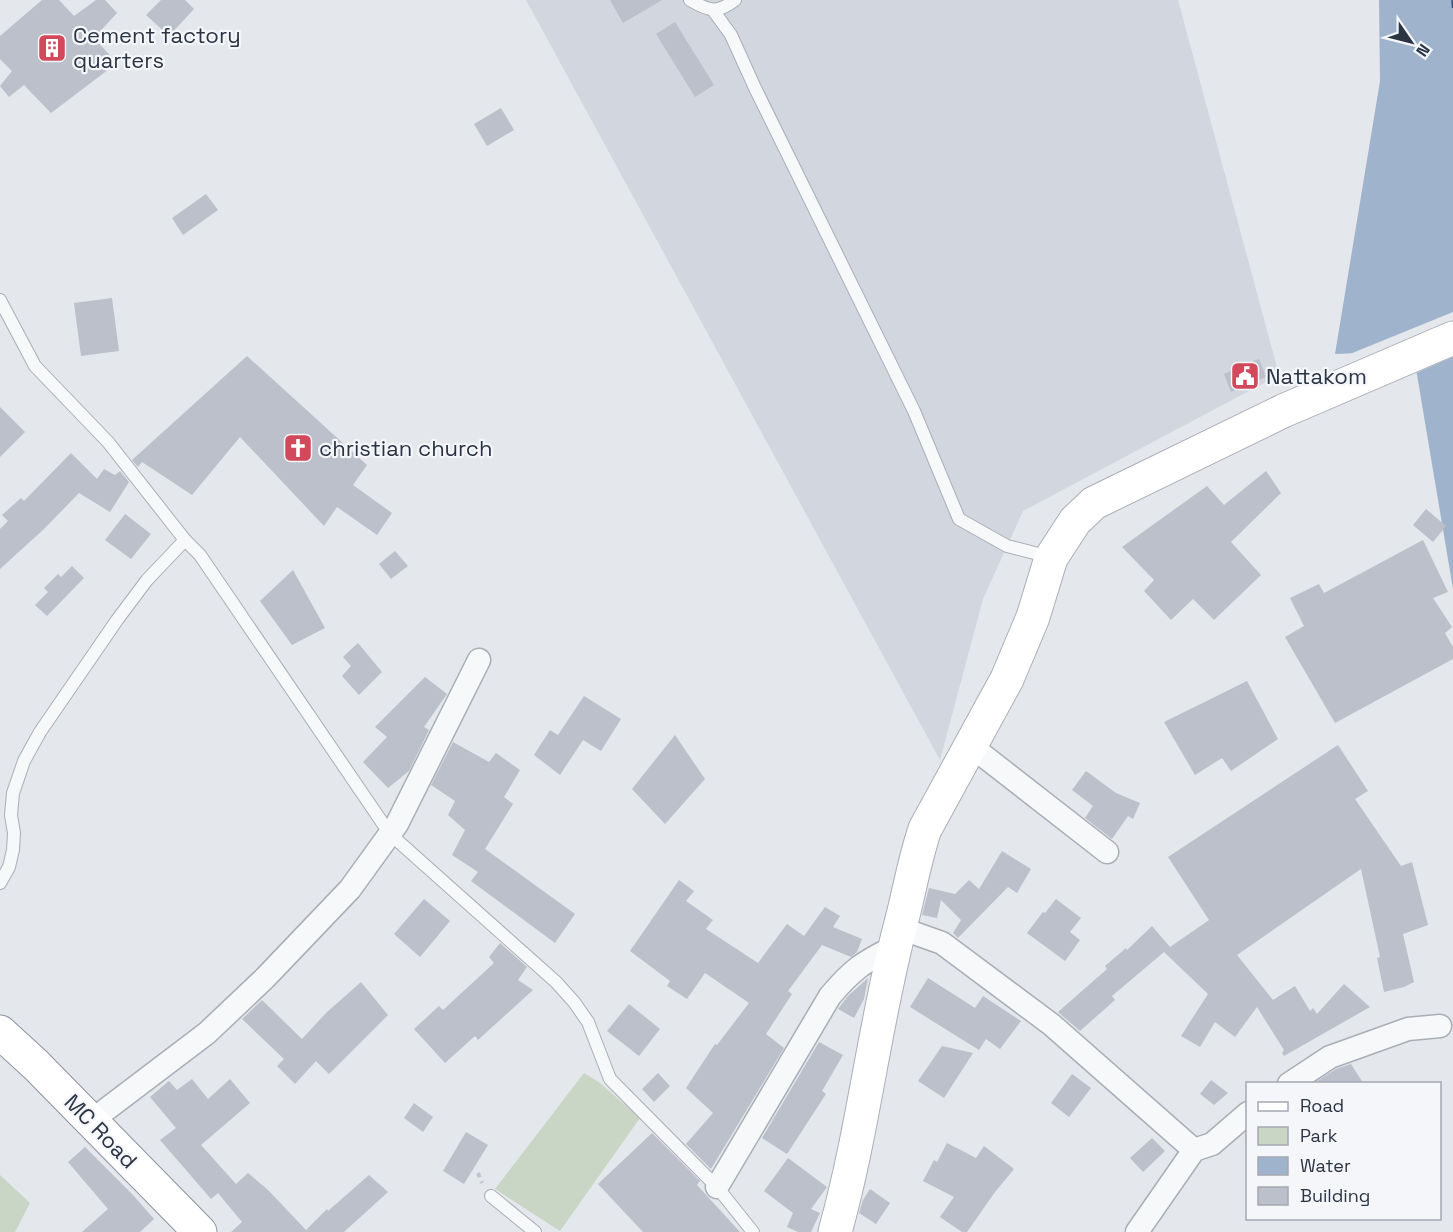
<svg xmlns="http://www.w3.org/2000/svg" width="1453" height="1232" font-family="'Space Grotesk',sans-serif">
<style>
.built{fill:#d2d6de}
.green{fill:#c9d6c5}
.water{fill:#9fb4cc}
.pier{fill:#e4e7ec}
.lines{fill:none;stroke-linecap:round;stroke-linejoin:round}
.ferry{stroke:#34527a;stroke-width:1.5;stroke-dasharray:8 6;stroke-linecap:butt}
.building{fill:#bbc0ca}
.service-casing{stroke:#a9aeb7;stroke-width:14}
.minor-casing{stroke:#a9aeb7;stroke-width:25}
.secondary-casing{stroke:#a9aeb7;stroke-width:35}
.trunk-casing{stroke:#8b94a3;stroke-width:35}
.path{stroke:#c2c5cb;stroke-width:4;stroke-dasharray:4.5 4.5;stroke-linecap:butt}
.service{stroke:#f7f8fa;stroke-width:12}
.minor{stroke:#f7f8fa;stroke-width:22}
.secondary{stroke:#fff;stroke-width:33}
.trunk{stroke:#fff;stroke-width:33}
.labels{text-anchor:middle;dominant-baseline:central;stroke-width:4.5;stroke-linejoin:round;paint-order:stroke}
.poi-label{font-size:22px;fill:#2b3445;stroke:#f4f6f9;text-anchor:start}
.street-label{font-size:22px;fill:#2b3445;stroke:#f4f6f9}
</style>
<rect width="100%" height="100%" fill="#e4e7ec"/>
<polygon class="built" points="526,0 1178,0 1279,375 1023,511 983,599 940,760"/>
<g class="green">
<polygon points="584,1073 600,1083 640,1118 560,1231 495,1189"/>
<polygon points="0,1175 30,1203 15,1232 0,1232"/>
</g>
<polygon class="water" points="1379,0 1453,0 1453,589 1413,351 1335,354 1380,81"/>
<polygon class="pier" points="1453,312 1453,357 1414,374 1411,354 1345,356"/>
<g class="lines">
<polyline class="ferry" points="1452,0 1453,14"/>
</g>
<g class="building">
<polygon points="42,0 59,0 74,16 96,0 105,0 117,13 94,38 117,63 51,113 24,85 9,97 0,86 12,71 0,59 0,36"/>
<polygon points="161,0 185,0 194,9 169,36 146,15"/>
<polygon points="610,0 662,0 623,23"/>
<polygon points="675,22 714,85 695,97 656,34"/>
<polygon points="501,108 514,130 487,146 474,124"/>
<polygon points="206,194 218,210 183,235 172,218"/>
<polygon points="112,298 119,351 81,356 74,303"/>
<polygon points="247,356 367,465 353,485 392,513 377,535 337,507 324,526 240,437 192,495 142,462 138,467 132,460"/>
<polygon points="1259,359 1266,377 1231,392 1224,374"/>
<polygon points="0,407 25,432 0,457"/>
<polygon points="71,453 97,479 104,469 115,475 120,471 129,482 110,512 79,493 44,529 0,569 0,529 8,521 2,515 21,498 24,501"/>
<polygon points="1266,471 1281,493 1231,542 1261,575 1214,620 1193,599 1171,620 1144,591 1154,580 1122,547 1207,486 1224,505"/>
<polygon points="1426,509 1446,526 1433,542 1413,525"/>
<polygon points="125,514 151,534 131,559 105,540"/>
<polygon points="1423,540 1448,592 1433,598 1452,627 1445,633 1453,647 1453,659 1335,723 1285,637 1304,626 1290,598 1319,584 1324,593"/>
<polygon points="395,551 408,566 391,579 379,564"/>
<polygon points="72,566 84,578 47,616 35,605 48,592 44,588 58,574 61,577"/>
<polygon points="293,570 325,628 292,645 260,601"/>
<polygon points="358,643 382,672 359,695 342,676 351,666 343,657"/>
<polygon points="425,677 447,694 424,727 429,730 409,771 388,788 363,762 387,737 375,727"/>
<polygon points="1247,681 1278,739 1231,771 1222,758 1195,775 1164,722"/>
<polygon points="584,696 621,719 601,751 583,740 560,775 534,755 550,730 558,735"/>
<polygon points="675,735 705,779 665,824 632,789"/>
<polygon points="453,742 489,762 496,753 520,770 504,797 513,804 485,849 575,914 555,943 471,881 478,872 452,855 465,830 448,815 455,801 431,785"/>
<polygon points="1338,745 1368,791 1355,799 1401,866 1412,862 1428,925 1403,934 1414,982 1404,987 1384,992 1377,958 1380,957 1361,869 1237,955 1273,1000 1295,986 1310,1011 1313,1008 1317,1014 1344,984 1370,1007 1284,1056 1282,1053 1284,1050 1257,1007 1235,1037 1215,1022 1200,1047 1181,1036 1208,994 1164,952 1112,996 1115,1000 1080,1031 1058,1012 1107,969 1105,966 1126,948 1127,950 1152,926 1170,947 1209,920 1168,857"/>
<polygon points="1086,771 1116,793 1140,803 1133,819 1128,816 1112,839 1085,818 1093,806 1072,790"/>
<polygon points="1002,851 1031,869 1017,893 1008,887 958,938 953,933 961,920 941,900 937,918 922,915 929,888 955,894 969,880 979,889"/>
<polygon points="679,880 694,891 686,901 713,920 706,929 758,963 787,924 804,936 825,907 840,916 833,927 862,939 857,952 851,957 822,945 788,991 792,994 766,1034 784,1048 711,1169 686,1144 713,1113 686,1088 715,1044 717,1045 749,1003 705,973 687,999 667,986 670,981 630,951"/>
<polygon points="424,899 450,921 420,957 394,934"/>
<polygon points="1056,899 1081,918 1070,932 1080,940 1065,961 1027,933 1043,912 1045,913"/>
<polygon points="500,943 527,967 518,980 533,990 478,1040 475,1036 445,1063 414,1029 439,1006 443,1010 494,963 489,957"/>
<polygon points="868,978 864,999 854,1018 838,1009 848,996"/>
<polygon points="928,978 975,1008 983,996 1021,1021 1000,1049 986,1039 979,1050 910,1007"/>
<polygon points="361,982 388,1015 329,1074 316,1061 295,1084 277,1066 284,1059 242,1019 262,1000 302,1039 326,1013"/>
<polygon points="629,1004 660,1029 639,1056 607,1031"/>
<polygon points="819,1042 843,1055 822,1091 826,1094 787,1154 762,1138"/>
<polygon points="942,1046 973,1053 944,1098 918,1081"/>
<polygon points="1351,1064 1363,1083 1314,1083 1336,1069"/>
<polygon points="658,1073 670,1086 654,1102 642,1089"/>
<polygon points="1072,1074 1091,1088 1069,1117 1051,1103"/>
<polygon points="192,1079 208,1099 230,1079 250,1103 201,1145 236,1184 248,1173 268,1190 306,1230 327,1209 328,1211 369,1175 388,1192 344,1232 231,1232 242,1222 218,1193 211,1199 160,1140 176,1128 150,1097 169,1081 177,1090"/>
<polygon points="1211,1080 1228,1093 1214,1105 1200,1094"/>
<polygon points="414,1103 433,1117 423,1132 404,1118"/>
<polygon points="466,1132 488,1145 464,1184 443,1171"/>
<polygon points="652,1133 700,1181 697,1185 740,1232 643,1232 598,1184"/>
<polygon points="1152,1138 1165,1151 1143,1172 1130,1158"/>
<polygon points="947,1143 976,1158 984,1146 1014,1169 995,1192 967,1232 962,1232 940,1217 954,1197 923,1181 934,1160 937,1162"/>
<polygon points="85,1147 133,1195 154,1219 140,1232 82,1232 108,1209 68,1162"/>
<polygon points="788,1158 827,1187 811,1209 820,1213 811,1232 798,1232 787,1227 793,1213 764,1191"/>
<polygon points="870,1189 890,1203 876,1224 859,1213 863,1200"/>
</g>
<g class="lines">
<g class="service-casing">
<g id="service">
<path d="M690,0C709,11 717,14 735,0"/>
<polyline points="713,10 731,35 755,88 914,411 959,519 1007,546 1050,557"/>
<polyline points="0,300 35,366 108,442 185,540 200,555 390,834 556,982 574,1002 588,1022 610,1079 717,1187 753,1232"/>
<polyline points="0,883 9,867 13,850 14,833 11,815 13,793 24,761 40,732 117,620 147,580 185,540"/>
<polyline points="491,1196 535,1232"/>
</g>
</g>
<g class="minor-casing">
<g id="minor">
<polyline points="971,746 1107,852"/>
<polyline points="900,928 942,943 1052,1025 1194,1150"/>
<polyline points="1289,1084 1330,1057 1408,1029 1440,1026"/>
<polyline points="91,1121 207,1033 265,978 350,889 397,824 479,660"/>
<path d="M717,1187L830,996C853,969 862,963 894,947"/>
<polyline points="1137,1232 1194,1150 1212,1144 1248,1113"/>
</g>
</g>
<g class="secondary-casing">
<path id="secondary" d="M835,1232C863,1132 874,1027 900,927C909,894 914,861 925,829L1007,679L1033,617L1051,558L1075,521L1094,503L1283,411L1453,338"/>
</g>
<g class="trunk-casing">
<polyline id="trunk" points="0,1032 36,1065 200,1232"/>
</g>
<polyline class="path" points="478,1173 482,1183"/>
<use href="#service" class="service"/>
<use href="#minor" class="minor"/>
<use href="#secondary" class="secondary"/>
<use href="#trunk" class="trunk"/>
</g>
<defs>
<g id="building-square" transform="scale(1.5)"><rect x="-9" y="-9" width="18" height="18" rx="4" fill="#d1495b" stroke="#f4f6f9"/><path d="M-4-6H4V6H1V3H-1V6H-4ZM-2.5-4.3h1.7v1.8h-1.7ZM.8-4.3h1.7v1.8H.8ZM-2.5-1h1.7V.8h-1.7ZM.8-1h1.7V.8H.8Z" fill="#fff"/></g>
<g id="civic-square" transform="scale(1.5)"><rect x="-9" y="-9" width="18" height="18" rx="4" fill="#d1495b" stroke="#f4f6f9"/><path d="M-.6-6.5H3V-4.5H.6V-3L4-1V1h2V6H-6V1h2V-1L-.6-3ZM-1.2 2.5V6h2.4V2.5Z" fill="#fff"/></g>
<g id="church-square" transform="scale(1.5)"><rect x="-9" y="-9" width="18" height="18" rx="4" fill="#d1495b" stroke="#f4f6f9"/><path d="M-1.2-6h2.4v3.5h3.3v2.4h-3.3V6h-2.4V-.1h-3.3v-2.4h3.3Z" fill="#fff"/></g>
</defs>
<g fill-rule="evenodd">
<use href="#building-square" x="52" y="48"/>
<use href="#civic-square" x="1245" y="376"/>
<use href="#church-square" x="298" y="448"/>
</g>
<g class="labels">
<g class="poi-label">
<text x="73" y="35">Cement factory<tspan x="73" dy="25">quarters</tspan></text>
<text x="1266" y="376">Nattakom</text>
<text x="319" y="448">christian church</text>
</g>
<g class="street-label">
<text transform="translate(101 1131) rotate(46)">MC Road</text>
</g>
</g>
<rect x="1246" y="1082" width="195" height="138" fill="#f4f6f9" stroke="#a4a8b1" stroke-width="1.5"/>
<rect x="1258" y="1102" width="30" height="9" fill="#ffffff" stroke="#a4a8b1" stroke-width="1.5"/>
<text x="1300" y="1112" font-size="18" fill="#2b3445">Road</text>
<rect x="1258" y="1127" width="30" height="18" fill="#c9d6c5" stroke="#a4a8b1" stroke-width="1.5"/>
<text x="1300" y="1142" font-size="18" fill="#2b3445">Park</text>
<rect x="1258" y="1157" width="30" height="18" fill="#9fb4cc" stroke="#a4a8b1" stroke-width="1.5"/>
<text x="1300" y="1172" font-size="18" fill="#2b3445">Water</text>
<rect x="1258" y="1187" width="30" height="18" fill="#bbc0ca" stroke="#a4a8b1" stroke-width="1.5"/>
<text x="1300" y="1202" font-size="18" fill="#2b3445">Building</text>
<g transform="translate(1411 42) rotate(125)" stroke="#f4f6f9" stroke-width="4.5" paint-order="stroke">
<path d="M0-4.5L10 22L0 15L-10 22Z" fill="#2b3445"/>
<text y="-9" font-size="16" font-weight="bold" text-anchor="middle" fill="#2b3445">N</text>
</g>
</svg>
